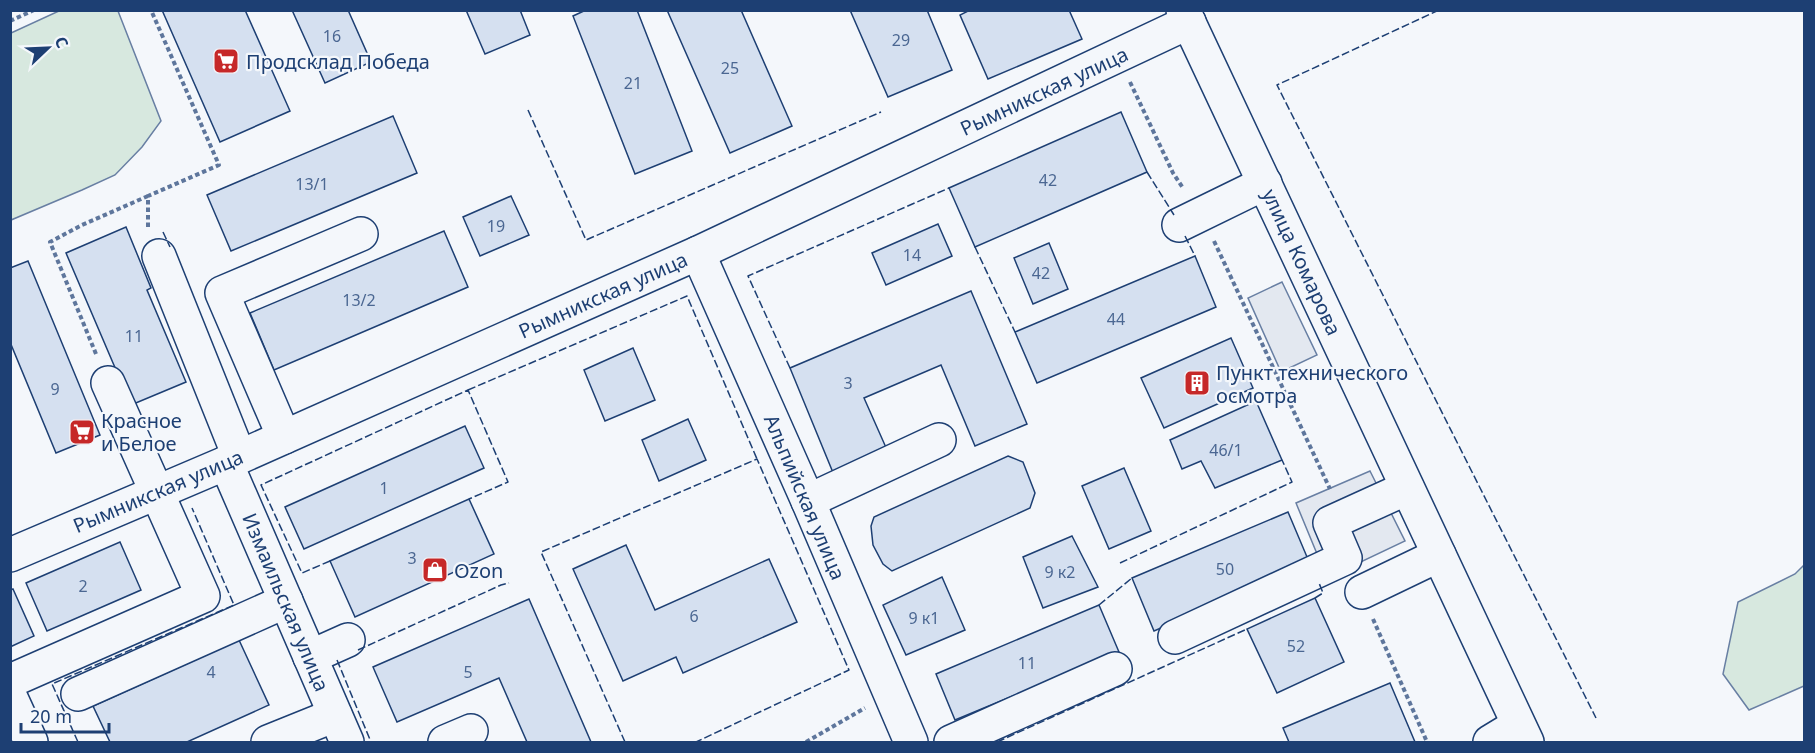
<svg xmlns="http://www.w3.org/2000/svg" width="1815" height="753" font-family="'Noto Sans',sans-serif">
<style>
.green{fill:#d7e8df;stroke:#687fa3;stroke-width:1.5}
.parking{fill:#e3e8f0;stroke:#687fa3;stroke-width:1.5}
.building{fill:#d5e0f0;stroke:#1d3f73;stroke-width:1.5}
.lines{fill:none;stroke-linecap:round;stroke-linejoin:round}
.minor-casing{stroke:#1d3f73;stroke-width:36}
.path{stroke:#5e769c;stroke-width:4;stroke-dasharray:4.5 3;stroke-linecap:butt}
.minor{stroke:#f4f7fb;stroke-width:33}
.fence{stroke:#1d3f73;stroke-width:1.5;stroke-dasharray:8 3;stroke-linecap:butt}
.labels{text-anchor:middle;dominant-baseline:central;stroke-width:4.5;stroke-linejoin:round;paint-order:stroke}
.number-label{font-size:16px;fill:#4b6792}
.poi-label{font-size:20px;fill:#1d3f73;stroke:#f4f7fb;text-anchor:start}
.street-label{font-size:20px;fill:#1d3f73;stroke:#f4f7fb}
</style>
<rect width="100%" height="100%" fill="#f4f7fb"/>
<g class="green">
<polygon points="61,10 118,11 161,121 142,147 115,175 82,190 11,220 11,33"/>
<polygon points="1804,565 1804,686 1749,710 1723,674 1738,602 1795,574"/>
</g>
<g class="parking">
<polygon points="1282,282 1317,355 1281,372 1248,298"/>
<polygon points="1370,471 1405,541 1327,578 1296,503"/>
</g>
<g class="building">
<polygon points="162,10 245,10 290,111 220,142"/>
<polygon points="292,10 348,10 371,62 325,83"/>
<polygon points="466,10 520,10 530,35 485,54"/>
<polygon points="586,10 637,10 692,151 635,174 573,16"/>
<polygon points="667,10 741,10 792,126 730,153"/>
<polygon points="850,10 927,10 952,70 888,97"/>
<polygon points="970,10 1069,10 1082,39 988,79 960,15"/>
<polygon points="1121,112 1147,172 975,247 949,188"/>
<polygon points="393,116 417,173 231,251 207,195"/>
<polygon points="511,196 529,235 480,256 463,217"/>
<polygon points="938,224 952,256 886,285 872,253"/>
<polygon points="126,227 151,288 147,290 186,382 131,405 66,253"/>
<polygon points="444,231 468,287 274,370 250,313"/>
<polygon points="1049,243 1068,289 1033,304 1014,258"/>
<polygon points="1195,256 1216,307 1037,383 1015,332"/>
<polygon points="28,261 100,435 56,453 10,342 10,268"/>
<polygon points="971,291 1027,424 975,446 941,365 864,398 888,452 834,475 790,368"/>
<polygon points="1231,338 1253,388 1164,428 1141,378"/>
<polygon points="633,348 655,400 605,421 584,370"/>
<polygon points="1256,401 1282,460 1215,488 1201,461 1182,469 1170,440"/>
<polygon points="688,419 706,460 659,481 642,440"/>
<polygon points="465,426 484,468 304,549 285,507"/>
<polygon points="1008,456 1023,462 1035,493 1030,508 892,571 883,564 873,545 871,526 874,517"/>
<polygon points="1124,468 1151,531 1109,549 1082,486"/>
<polygon points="469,499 494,554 355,617 330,561"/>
<polygon points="1288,512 1310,564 1154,631 1132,578"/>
<polygon points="1072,536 1098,587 1043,608 1023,557"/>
<polygon points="120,542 141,590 47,631 26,583"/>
<polygon points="626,545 655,610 769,559 797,622 683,673 676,657 623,681 573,569"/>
<polygon points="942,577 965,630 906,655 883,605"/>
<polygon points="13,589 34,636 10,647 10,590"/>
<polygon points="1315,598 1344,662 1277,693 1247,629"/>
<polygon points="529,599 591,742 527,742 499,678 397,722 373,667"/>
<polygon points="1099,605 1119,652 955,720 936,674"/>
<polygon points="239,640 269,705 187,742 110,742 93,706"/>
<polygon points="1390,683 1415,742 1289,742 1283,728"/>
</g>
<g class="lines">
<g class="minor-casing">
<g id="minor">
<polyline points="1183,10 1527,742"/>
<polyline points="1179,225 1265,183"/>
<polyline points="698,253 808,501 911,742"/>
<polyline points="159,256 239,456"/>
<polyline points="284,437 222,293 361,234"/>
<polyline points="226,463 347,742"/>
<polyline points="808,501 939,440"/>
<polyline points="10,555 226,463 698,253 1189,22"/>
<polyline points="1362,592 1439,555"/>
<polyline points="1175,637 1345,558 1330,523 1407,488"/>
<polyline points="310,657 348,640"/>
<polyline points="10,681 203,596 108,383"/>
<polyline points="78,694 286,601"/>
<polyline points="10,696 31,742"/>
<polyline points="268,742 335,715"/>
<polyline points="445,742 471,731"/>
<polyline points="951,742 1115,669"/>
<polyline points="1490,742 1518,725"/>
</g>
</g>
<g class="path">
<polyline points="10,21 34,10"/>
<polyline points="1130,82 1173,173 1183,188"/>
<polyline points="148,227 148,196 219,165 151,10"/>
<polyline points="1214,241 1330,489"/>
<polyline points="96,354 50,242 82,225 148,196"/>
<polyline points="1373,619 1427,742"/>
<polyline points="806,742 865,708"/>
</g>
<use href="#minor" class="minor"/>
<g class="fence">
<polyline points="1439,10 1277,85 1596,718"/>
<polyline points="528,110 586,240 881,112"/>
<polyline points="1147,172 1174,215"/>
<polyline points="163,232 170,247"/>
<polyline points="1185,236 1195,256"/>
<polyline points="975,247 1015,332"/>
<polyline points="790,368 748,276 949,188"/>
<polyline points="468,390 687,296 757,459"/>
<polyline points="330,561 302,573 261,485 468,390 508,482 469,499"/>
<polyline points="1120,563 1292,482 1282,460"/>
<polyline points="1315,598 1323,593 1319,583"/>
<polyline points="1099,605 1132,578"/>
<polyline points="358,650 501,585 509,583"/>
<polyline points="337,660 371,742"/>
<polyline points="78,742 52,684 234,605 192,508"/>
<polyline points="625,742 541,552 757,459 849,670 696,742"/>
<polyline points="997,742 1247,629"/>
</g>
</g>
<defs>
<g id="supermarket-square" transform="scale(1.35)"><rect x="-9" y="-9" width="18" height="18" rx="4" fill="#c62828" stroke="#f4f7fb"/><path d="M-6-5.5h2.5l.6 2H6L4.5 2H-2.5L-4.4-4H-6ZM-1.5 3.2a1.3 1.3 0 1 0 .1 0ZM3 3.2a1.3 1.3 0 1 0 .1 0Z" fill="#fff"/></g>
<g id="building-square" transform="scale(1.35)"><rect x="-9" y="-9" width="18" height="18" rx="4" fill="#c62828" stroke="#f4f7fb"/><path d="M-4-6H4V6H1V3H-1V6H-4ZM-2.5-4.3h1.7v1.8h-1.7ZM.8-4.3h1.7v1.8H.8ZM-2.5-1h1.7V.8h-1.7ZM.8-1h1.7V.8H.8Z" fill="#fff"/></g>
<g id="shop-square" transform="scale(1.35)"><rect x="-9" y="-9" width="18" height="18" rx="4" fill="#c62828" stroke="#f4f7fb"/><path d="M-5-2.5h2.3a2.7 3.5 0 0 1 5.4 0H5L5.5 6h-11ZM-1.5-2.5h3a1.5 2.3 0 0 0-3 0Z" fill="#fff"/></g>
</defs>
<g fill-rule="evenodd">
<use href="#supermarket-square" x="226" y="61"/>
<use href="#building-square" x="1197" y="383"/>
<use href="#supermarket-square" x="82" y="432"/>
<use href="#shop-square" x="435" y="570"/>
</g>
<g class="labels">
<g class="number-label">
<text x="332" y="36">16</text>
<text x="901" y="40">29</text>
<text x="730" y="68">25</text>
<text x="633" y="83">21</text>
<text x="1048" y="180">42</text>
<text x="312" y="184">13/1</text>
<text x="496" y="226">19</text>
<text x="912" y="255">14</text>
<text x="1041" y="273">42</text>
<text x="359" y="300">13/2</text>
<text x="1116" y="319">44</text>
<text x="134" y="336">11</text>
<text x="848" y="383">3</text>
<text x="55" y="389">9</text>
<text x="1226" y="450">46/1</text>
<text x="384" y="488">1</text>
<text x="412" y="558">3</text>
<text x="1225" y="569">50</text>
<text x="1060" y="572">9 к2</text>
<text x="83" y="586">2</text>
<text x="694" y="616">6</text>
<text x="924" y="618">9 к1</text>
<text x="1296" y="646">52</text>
<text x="1027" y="663">11</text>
<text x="211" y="672">4</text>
<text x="468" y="672">5</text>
</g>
<g class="poi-label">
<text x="246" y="61">Продсклад Победа</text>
<text x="1216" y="372">Пункт технического<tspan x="1216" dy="23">осмотра</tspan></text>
<text x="101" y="420">Красное<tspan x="101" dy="23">и Белое</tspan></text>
<text x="454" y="570">Ozon</text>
</g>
<g class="street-label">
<text transform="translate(1044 91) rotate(-25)">Рымникская улица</text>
<text transform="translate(1302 262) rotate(65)">улица Комарова</text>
<text transform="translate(603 295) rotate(-24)">Рымникская улица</text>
<text transform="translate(158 491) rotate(-23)">Рымникская улица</text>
<text transform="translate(805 497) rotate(67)">Альпийская улица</text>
<text transform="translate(286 602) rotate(67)">Измаильская улица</text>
</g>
</g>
<rect width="1815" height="753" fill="none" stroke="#1d3f73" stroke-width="24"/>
<g transform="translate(48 48) rotate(67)" stroke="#f4f7fb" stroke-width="4.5" paint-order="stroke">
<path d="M0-4.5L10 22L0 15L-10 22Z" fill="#1d3f73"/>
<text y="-9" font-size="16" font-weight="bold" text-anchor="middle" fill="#1d3f73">С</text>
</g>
<path d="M21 723v9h88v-9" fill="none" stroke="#1d3f73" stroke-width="3"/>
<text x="30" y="723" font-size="18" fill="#1d3f73" stroke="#f4f7fb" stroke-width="4.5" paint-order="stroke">20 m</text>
</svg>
